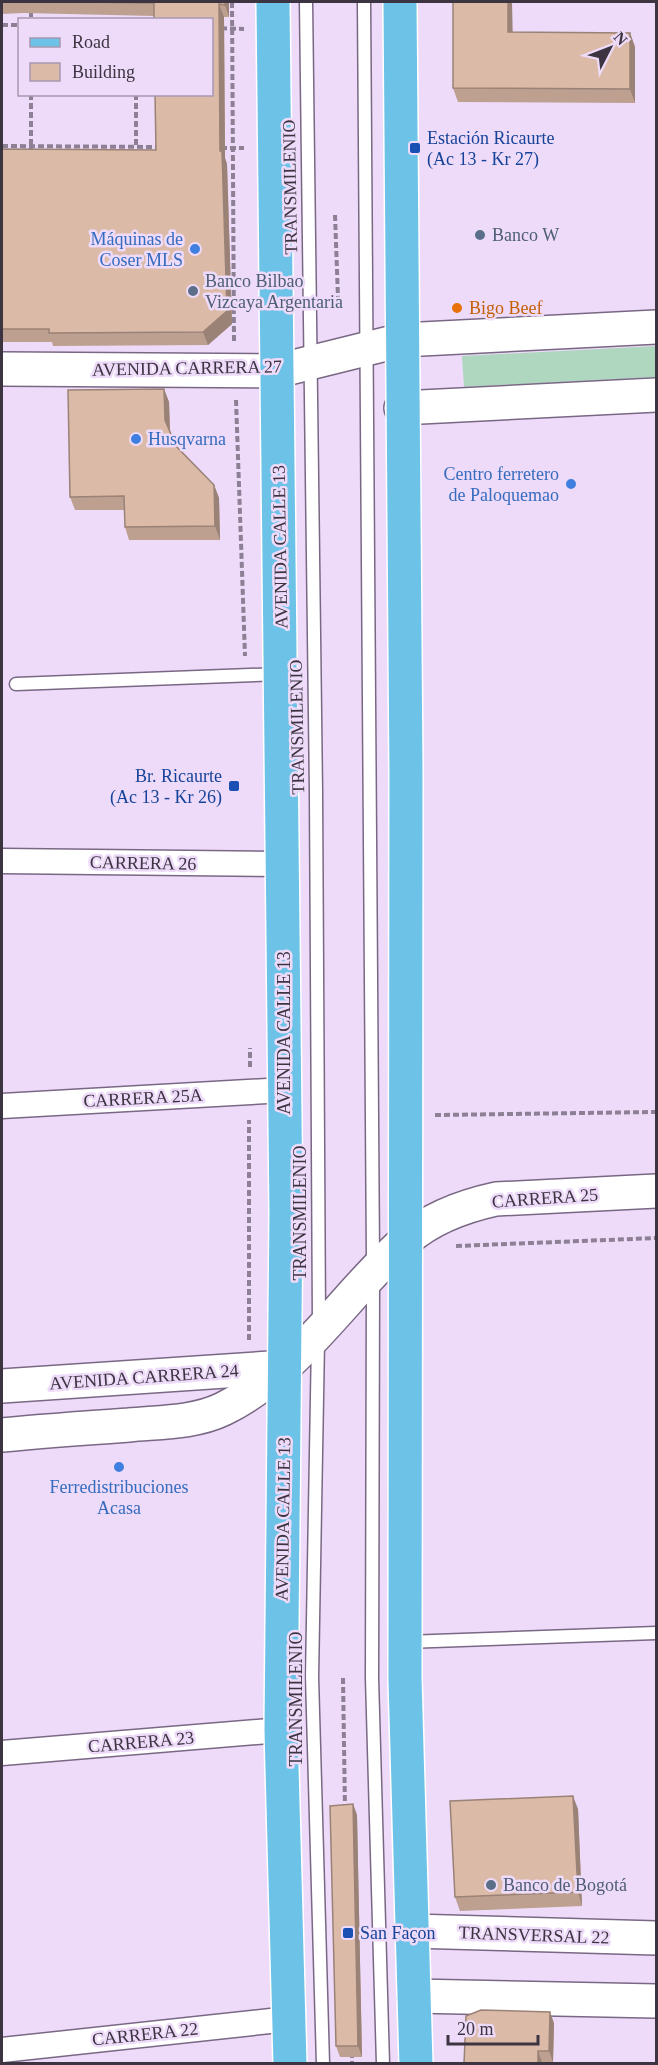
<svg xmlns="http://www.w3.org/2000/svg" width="658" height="2065" font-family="Georgia,serif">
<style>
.grass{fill:#afd6bf}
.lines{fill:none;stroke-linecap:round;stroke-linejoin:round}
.lane-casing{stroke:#796884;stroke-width:15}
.street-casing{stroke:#796884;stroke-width:27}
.secondary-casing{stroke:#796884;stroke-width:36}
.primary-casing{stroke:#fff;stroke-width:36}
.path{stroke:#8d8094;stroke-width:4;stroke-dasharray:6 3;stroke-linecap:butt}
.lane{stroke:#fff;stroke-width:12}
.street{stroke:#fff;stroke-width:24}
.secondary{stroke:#fff;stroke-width:33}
.primary{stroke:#6dc2e8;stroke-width:33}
.wall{fill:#bda090}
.shaded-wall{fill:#9a8276}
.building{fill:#dcbaa8;stroke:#9a8276;stroke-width:1.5}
.transit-dot{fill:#1a4fb4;stroke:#eedbfa;stroke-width:2}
.service-dot{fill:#5c6f8a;stroke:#eedbfa;stroke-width:2}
.shop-dot{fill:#3f7fe0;stroke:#eedbfa;stroke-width:2}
.food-dot{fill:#e8710a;stroke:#eedbfa;stroke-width:2}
.labels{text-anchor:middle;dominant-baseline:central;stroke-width:5;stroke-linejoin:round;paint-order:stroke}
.transit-label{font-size:18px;fill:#164399;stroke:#eedbfa;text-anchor:start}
.street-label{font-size:18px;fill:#3c3440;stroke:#eedbfa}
.service-label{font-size:18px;fill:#4e5e75;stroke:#eedbfa;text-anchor:start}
.shop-label{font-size:18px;fill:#366cbe;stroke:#eedbfa;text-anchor:end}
.food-label{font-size:18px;fill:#c56008;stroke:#eedbfa;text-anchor:start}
</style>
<rect width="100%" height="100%" fill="#eedbfa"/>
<polygon class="grass" points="656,346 656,377 464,387 462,356"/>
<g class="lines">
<g class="lane-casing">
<g id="lane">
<polyline points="306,2 316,793 319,1323"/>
<path d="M364,2C366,422 371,843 373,1264"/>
<polyline points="16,684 279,674"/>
<polyline points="373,1282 372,1678 383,2064"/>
<polyline points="318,1341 312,1677 323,2064"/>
<polyline points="406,1642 656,1633"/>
</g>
</g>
<g class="street-casing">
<g id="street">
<polyline points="2,861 284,864"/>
<polyline points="2,1106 285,1090"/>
<polyline points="2,1753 281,1730"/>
<polyline points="2,2050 289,2019"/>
</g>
</g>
<g class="secondary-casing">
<g id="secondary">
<polyline points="2,369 277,371 402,340 656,327"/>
<polyline points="401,408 656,395"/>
<polyline points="2,1386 286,1367"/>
<path d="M2,1435C44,1431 86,1428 129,1425C159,1422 194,1423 223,1409C300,1371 343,1296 406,1240C431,1218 464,1206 496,1199L656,1191"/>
<polyline points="412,1931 656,1938"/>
<polyline points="414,1996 656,2001"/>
</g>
</g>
<g class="primary-casing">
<g id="primary">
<polyline points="273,2 286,1213 281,1730 290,2064"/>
<polyline points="400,2 406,774 405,1679 416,2064"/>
</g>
</g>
<g class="path">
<polyline points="31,2 31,20"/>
<polyline points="232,2 234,341"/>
<polyline points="2,25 20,25"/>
<polyline points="212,28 244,29"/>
<polyline points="31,94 31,154"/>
<polyline points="136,94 136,147"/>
<polyline points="2,146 160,147"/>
<polyline points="221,148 244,148"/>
<polyline points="335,215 338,298"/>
<polyline points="236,400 245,656"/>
<polyline points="250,1067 250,1048"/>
<polyline points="435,1115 656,1112"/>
<polyline points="456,1246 656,1238"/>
<polyline points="249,1340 249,1120"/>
<polyline points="343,1678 345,1809"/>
<polyline points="352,2052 352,2064"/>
</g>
<use href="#lane" class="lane"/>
<use href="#street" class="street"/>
<use href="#secondary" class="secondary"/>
<use href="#primary" class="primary"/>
</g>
<g class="wall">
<polygon points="2,2 229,2 229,17 224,17 225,158 227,164 232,324 208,345 53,346 52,342 2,342 2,149 156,150 154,16 24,13 2,14"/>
<polygon points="513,32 630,33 635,47 635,103 458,102 453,88"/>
<polygon points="164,389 169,402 170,431 176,446 214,485 219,498 220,540 129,540 125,527 124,510 75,510 70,497"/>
<polygon points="353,1804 357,1815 362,2057 340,2057 336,2046"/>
<polygon points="578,1809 582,1906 460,1911 455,1897"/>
<polygon points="554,2023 553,2062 542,2062 542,2064 464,2064"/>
</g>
<g class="shaded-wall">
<polygon points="225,2 229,2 229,17 225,5"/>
<polygon points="508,2 512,2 513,46 508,32"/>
<polygon points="219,4 224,17 225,158 227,164 232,324 208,345 203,332 220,151"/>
<polygon points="630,33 635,47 635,103 630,89"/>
<polygon points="164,389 169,402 170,433 165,420"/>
<polygon points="214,485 219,498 220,540 215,526"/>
<polygon points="573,1796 578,1809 582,1906 578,1892"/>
<polygon points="353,1804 357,1815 362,2057 358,2046"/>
<polygon points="550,2012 554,2023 553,2062 549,2051"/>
<polygon points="538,2051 542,2062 542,2064 538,2064"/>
</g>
<g class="building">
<polygon points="81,2 225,2 225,5 219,4 220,151 222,151 227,311 203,332 49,333 49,329 2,329 2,149 156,150 155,94 212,94 212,20 154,20 154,3"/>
<polygon points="453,2 508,2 508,32 630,33 630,89 453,88"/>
<polygon points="164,389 165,420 176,446 214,485 215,526 125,527 124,496 70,497 68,390"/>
<polygon points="573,1796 578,1892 455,1897 450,1801"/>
<polygon points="353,1804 358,2046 336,2046 330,1806"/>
<polygon points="481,2010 550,2012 549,2051 538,2051 538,2064 464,2064 466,2016"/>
</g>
<g class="transit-dot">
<rect x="409" y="142" width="12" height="12" rx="3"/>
<rect x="228" y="780" width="12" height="12" rx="3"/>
<rect x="342" y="1927" width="12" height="12" rx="3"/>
</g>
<g class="service-dot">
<circle cx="480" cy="235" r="6"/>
<circle cx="193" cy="291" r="6"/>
<circle cx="491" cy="1885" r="6"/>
</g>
<g class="shop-dot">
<circle cx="195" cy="249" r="6"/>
<circle cx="136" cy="439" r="6"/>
<circle cx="571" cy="484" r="6"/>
<circle cx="119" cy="1467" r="6"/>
</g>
<circle class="food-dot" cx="457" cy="308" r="6"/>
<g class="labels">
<g class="transit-label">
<text x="427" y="138">Estación Ricaurte<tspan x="427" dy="21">(Ac 13 - Kr 27)</tspan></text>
<text x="222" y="776" text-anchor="end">Br. Ricaurte<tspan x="222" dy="21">(Ac 13 - Kr 26)</tspan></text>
<text x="360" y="1933">San Façon</text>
</g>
<g class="street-label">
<text transform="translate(290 187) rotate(-91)">TRANSMILENIO</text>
<text transform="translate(187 368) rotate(-1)">AVENIDA CARRERA 27</text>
<text transform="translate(280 547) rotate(-91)">AVENIDA CALLE 13</text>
<text transform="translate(297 727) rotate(-91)">TRANSMILENIO</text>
<text transform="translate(143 863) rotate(1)">CARRERA 26</text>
<text transform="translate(284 1033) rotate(-90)">AVENIDA CALLE 13</text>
<text transform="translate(143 1098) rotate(-3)">CARRERA 25A</text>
<text transform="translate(545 1198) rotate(-4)">CARRERA 25</text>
<text transform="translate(300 1213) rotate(-90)">TRANSMILENIO</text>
<text transform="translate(144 1377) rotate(-4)">AVENIDA CARRERA 24</text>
<text transform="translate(283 1519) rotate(-89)">AVENIDA CALLE 13</text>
<text transform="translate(296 1699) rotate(-90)">TRANSMILENIO</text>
<text transform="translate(141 1742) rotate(-5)">CARRERA 23</text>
<text transform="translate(534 1935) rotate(2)">TRANSVERSAL 22</text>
<text transform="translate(145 2034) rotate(-6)">CARRERA 22</text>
</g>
<g class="service-label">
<text x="492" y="235">Banco W</text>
<text x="205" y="281">Banco Bilbao<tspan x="205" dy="21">Vizcaya Argentaria</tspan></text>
<text x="503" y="1885">Banco de Bogotá</text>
</g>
<g class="shop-label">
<text x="183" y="239">Máquinas de<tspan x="183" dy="21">Coser MLS</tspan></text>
<text x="148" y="439" text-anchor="start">Husqvarna</text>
<text x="559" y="474">Centro ferretero<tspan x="559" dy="21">de Paloquemao</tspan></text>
<text x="119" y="1487" text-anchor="middle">Ferredistribuciones<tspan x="119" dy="21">Acasa</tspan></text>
</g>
<g class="food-label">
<text x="469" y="308">Bigo Beef</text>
</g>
</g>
<rect width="658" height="2065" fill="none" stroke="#3c3440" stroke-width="6"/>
<rect x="18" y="18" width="195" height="78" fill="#eedbfa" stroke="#a798b0" stroke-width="1.5"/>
<rect x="30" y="38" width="30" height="9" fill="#6dc2e8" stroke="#a798b0" stroke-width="1.5"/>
<text x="72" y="48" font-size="18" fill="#3c3440">Road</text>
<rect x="30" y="63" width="30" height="18" fill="#dcbaa8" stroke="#a798b0" stroke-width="1.5"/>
<text x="72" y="78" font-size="18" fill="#3c3440">Building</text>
<g transform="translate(610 48) rotate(48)" stroke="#eedbfa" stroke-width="4.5" paint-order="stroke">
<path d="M0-4.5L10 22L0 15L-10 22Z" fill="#3c3440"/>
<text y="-9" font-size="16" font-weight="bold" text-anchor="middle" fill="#3c3440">N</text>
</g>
<path d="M448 2035v9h90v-9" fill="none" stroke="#3c3440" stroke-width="3"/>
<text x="457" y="2035" font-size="18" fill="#3c3440" stroke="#eedbfa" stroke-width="4.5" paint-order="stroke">20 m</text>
</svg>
